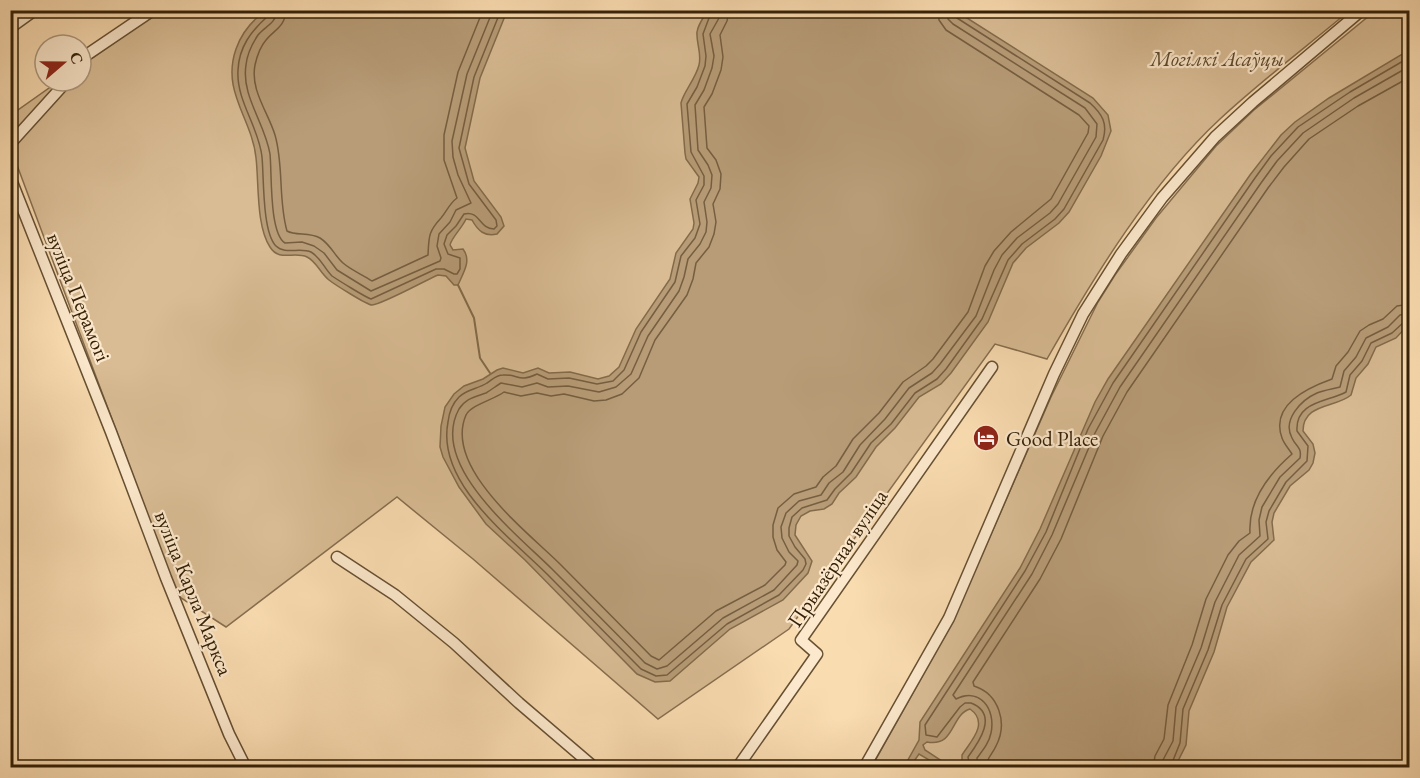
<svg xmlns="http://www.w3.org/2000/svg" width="1420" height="778" font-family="'EB Garamond',serif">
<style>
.green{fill:#d9bc94;stroke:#876e4e;stroke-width:1.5}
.water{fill:#b79c77;stroke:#836b4a;stroke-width:1.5}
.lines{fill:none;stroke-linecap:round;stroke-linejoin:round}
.shore{stroke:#765e3f;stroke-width:1.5}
.stream{stroke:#836b4a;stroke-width:2}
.minor-casing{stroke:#665032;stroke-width:13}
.minor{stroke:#fce8cc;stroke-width:10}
.labels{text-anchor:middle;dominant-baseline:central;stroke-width:4.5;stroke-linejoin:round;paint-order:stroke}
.park-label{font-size:21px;font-style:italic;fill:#5e482a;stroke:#fce8cc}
.street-label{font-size:21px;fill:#352107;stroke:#fce8cc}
.poi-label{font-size:21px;fill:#352107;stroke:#fce8cc;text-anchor:start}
</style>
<rect width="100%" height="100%" fill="#fadcb1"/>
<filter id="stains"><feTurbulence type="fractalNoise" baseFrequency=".00333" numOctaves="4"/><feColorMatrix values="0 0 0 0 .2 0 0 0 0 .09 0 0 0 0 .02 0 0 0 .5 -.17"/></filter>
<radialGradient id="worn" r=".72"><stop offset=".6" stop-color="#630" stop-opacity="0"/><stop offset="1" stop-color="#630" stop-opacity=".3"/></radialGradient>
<g class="green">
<path d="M160,11H1349C1306,47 1261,81 1220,119C1151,183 1093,278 1047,359L995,344L789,629L658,719L473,559L397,497L226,627L178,596L11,149V115L59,81H81V66Z"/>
<polygon points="1375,11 1409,11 1409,767 871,768 952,623 1051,397 1098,302 1115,275 1156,218 1216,146 1254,110"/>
</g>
<g class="water">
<path d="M267,10L507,11L480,78L465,148L474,181L501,217L504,226L497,234C485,237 478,231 472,220L466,219C462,228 452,237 450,245L453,250L463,249C472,261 463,273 458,285H454L446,276L438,275C424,281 383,304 372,305C367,305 334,284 329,280C320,273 317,262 307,257C294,251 279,262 270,247C256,226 259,183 256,158C252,118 221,92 236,49C242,32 252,20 267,10Z"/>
<path d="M708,10L956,11L1093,98L1108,115L1111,131L1101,156L1069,212L1059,223L1026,248L1013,263L988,322L951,373L941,384L919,397L895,428L876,447L856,477L839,493L832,504L824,509L810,511L801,516L796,525L795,535L812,561L808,573L783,600L730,629L670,681L655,682L637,674L525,560L486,524L459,487L443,457L440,447L441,426L445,407L454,394L464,386L483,379L497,370L503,368L523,373L538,368L549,373L570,372L598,379L609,376L619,367L636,329L670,279L676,253L693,229L694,223L690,199L698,183L699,177L686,159L685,153L681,103C684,91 695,80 699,65C702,53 696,43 697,32C698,24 704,17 708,10Z"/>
<path d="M1409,50V324L1396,338L1376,347L1368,364L1356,378L1351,395C1336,408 1303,403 1303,431L1313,444L1315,453L1313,463L1309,470L1290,486L1274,513L1272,522L1274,540L1251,562L1227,607L1214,652L1189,711L1186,745L1175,767H967L962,763V755C970,742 990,723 970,709C950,715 956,747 927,742L923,745L925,750L951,767H941L919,754L910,767H904L919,740L920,722L1020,568L1040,529L1095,402L1108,379L1250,175L1281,135L1295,122L1329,98Z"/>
</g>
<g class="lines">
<g class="shore">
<path d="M269,10L268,16C251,31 239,47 238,70C236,101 259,127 262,157C264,177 262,232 276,246C285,255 300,247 311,252C321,258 324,268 332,276C338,280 365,297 371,299L436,269H444L454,274H457L460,269V258L448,254L444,244L447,235L456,226L464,214C480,210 479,229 494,229L497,226L496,220L469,184L459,148L474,77L501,10"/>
<path d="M277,10C276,24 265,26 258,35C252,44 247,55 246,65C241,96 265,123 270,154C272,173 269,233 285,243L302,242L314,246L324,253L337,270L371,291L440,261L441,258L437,246L439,234L450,222L456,210L471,203L458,175L453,157L452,141L467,74L493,10"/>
<path d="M286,10C285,27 275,29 266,40C260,47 257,56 255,65C250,90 268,112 275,135C284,166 278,200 287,231C296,236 309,232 320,238C331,245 334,255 343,263C351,270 363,275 372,281L428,255C429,237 428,232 441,218C447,211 449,204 457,198L444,160V135L458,72L483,10"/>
<path d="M712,10L703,34L706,56L705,66L697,87L687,104L691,152L704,176V185L696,200L700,224L695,238L681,256L675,282L641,332L624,370L613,381L597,384L569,378L548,379L537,374C518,383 519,374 503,375C496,375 492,380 487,383C478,389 467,389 459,397C452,404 449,413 448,422C436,483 510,537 548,575C579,606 610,638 641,669L656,676L667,675L727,624L779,595L803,570L806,564L805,559L795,547L789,536V528L792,517L802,508L827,500L835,489L851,473L871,443L891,424L915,393L937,379L946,369L982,319L1008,260L1022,244L1055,219L1064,209L1103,140C1108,123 1102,114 1090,103L957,18L954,10"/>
<path d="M720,10L719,18L710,34L714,56L712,68L704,90L695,105L698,150L708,165L712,175L711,188L704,202L707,222L706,232L700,244L688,259L684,277L679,291L648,336L631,374L616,387L599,392L568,386L548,387L537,383L522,387L501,383C496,386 491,390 486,393C475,397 466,398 459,409C428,465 518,535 552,569C583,600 614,631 645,663L657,669L667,666L723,618L774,590L797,565L798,561L789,552L782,538L781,527L786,513L799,501L821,495L829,483L843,472L860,445L885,419L909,388L932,373L940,364L976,316L994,270L1002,255L1017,238L1050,213L1058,204L1096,137L1097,124L1085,108L953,24L948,19L947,10"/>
<path d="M729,10L727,21L720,35L723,57L721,70L712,94L704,107L707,148L716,160L721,174L720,189L713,204L716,222L714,234L709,247L696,263L693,279L687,295L655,340L639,378L622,394L606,400L594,401L564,394L551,396L537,393L521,396L504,392C493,400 471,405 466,415C443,468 529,533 561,565C591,595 621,626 651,656L659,660L716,611L765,585L785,565L786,562L777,550L773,537V525L778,508L794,494L816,487L823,477L836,466L853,439L879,413L903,382L926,366L933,359L968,312L985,266L994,251L1011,232L1051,199L1088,133L1089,126L1079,115L946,30L939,20L938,10"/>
<path d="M970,768L968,757C979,742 999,714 971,703H965L960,707L937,737L926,735L925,725L1025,571L1046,532L1088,429L1113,383L1255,178L1271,156L1298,127L1350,92L1410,57"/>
<path d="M978,768L977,758C983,750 989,743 991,733C996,709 980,687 956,699L953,695L1032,574L1052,535L1095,433L1120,387L1261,183L1277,161L1303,133L1354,98L1410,66"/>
<path d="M987,768C986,758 992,755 996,746C1008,723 999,694 974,686L973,682L1040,579L1061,539L1103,436L1127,392L1268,188L1284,167L1309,139L1358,106L1410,77"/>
<path d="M1153,768L1155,756L1164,739L1168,705L1192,645L1206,599L1228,555L1239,541L1250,533C1248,501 1269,474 1292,454C1289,449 1284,444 1282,438C1270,405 1307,388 1332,379L1336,366L1348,352L1360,331L1369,325L1383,319L1397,306L1410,304"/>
<path d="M1162,768L1163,760L1173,741L1176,707L1201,648L1215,602L1239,555L1260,536L1259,520L1262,507L1280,477L1300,458C1302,447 1296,447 1292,438C1282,420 1301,400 1317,393C1324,390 1332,389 1340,387L1344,371L1356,357L1366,338L1388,327L1400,315L1410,313"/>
<path d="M1170,768L1180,743L1183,709L1208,650L1222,605L1246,559L1268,539L1266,522L1269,511L1286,482L1307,461L1308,446L1297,431C1295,401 1328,402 1346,392L1350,375L1362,361L1371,343L1392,333L1404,322L1410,321"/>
</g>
<polyline class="stream" points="458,285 474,318 480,358 490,373"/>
<g class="minor-casing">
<g id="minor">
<polyline points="10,28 35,10"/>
<polyline points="81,62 85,56 153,10"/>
<polyline points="10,144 67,81"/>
<polyline points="10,177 111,432 166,578 229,734 246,768"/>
<polyline points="337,557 395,595 454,643 519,703 595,768"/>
<polyline points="737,768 817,654 801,640 992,367"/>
<polyline points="864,768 949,618 1054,374 1083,314 1121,254 1162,198 1215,137 1253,102 1362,10"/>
</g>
</g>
<use href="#minor" class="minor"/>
</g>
<defs>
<g id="hotel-disc" transform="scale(1.35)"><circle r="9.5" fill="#8f2418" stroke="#fce8cc"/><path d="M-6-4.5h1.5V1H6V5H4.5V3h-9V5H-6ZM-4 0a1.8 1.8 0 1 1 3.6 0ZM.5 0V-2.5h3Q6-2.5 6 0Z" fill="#fff"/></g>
</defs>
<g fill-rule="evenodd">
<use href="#hotel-disc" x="986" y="438"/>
</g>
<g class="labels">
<g class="park-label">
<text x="1217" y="58">Могілкі Асаўцы</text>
</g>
<g class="street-label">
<text transform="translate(79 297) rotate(68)">вуліца Перамогі</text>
<text transform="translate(837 558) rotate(-56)">Прыазёрная вуліца</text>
<text transform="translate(194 593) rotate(68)">вуліца Карла Маркса</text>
</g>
<g class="poi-label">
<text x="1006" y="438">Good Place</text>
</g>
</g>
<rect width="1420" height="778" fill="none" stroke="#fadcb1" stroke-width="36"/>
<rect x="12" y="12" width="1396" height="754" fill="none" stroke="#352107" stroke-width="3"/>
<rect x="18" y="18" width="1384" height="742" fill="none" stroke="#352107" stroke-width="1.5"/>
<g transform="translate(63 63) rotate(70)"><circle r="28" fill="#fce8cc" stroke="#ac987d" stroke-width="1.5"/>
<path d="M0-4.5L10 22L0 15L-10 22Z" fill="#8f2418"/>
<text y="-9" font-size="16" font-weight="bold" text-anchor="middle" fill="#352107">С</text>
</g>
<rect width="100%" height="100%" filter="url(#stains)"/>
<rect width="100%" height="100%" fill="url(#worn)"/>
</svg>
